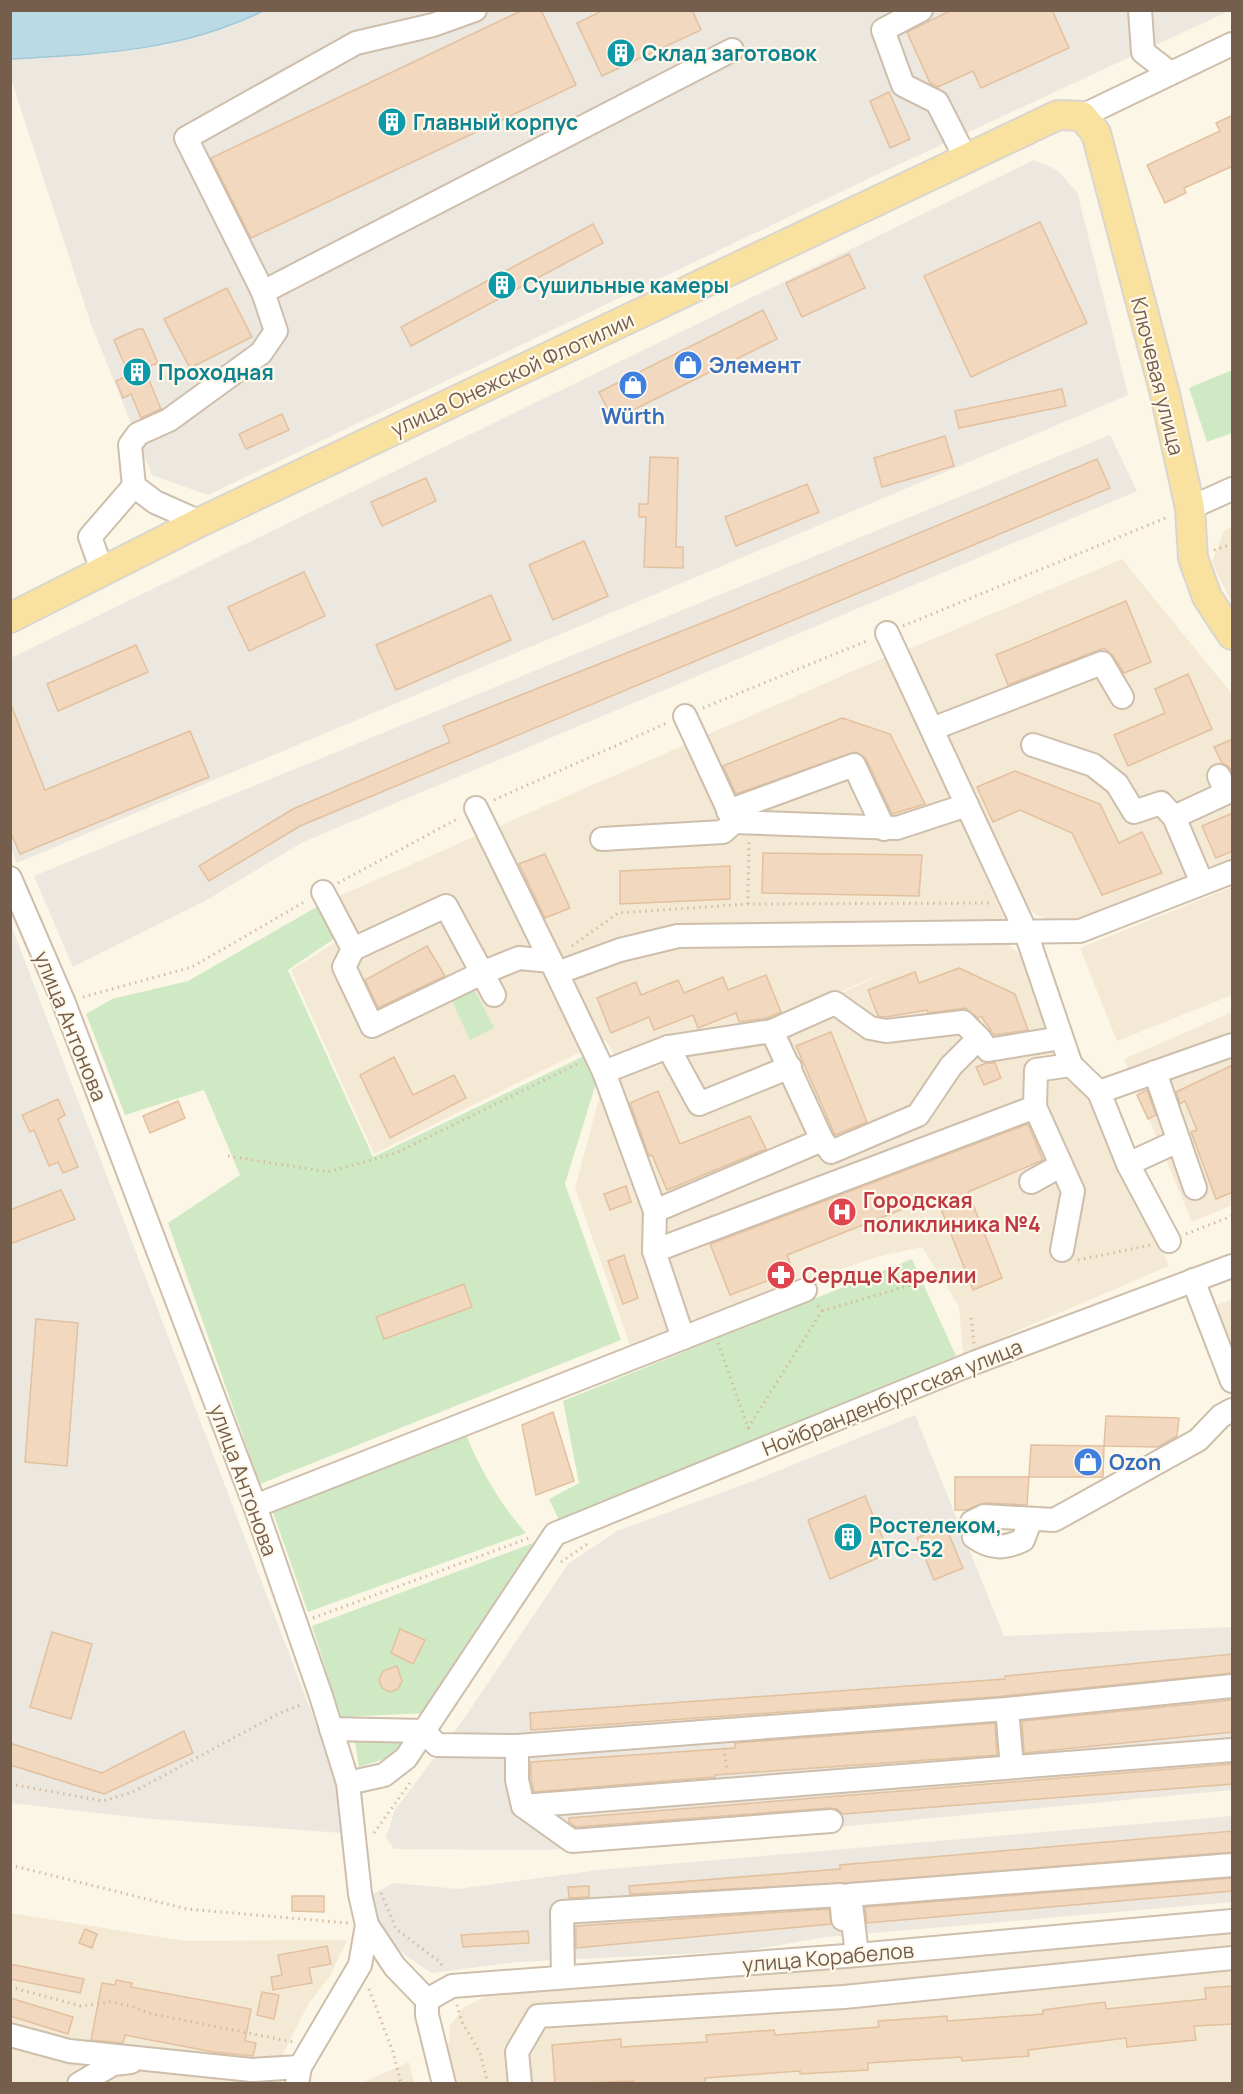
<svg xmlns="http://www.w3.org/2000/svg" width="1243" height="2094" font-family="Manrope,sans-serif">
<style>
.residential{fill:#f3e9d4}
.industrial{fill:#ece7df}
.green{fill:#cfe9c4}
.water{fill:#badae5;stroke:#a1c8d7;stroke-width:1.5}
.building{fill:#f1d8be;stroke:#e3c09e;stroke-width:1.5}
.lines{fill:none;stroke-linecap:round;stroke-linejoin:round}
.minor-casing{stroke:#cebeac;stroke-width:26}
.major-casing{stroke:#dbd5d0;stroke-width:32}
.path{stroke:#d6bba1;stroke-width:3;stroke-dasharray:1.5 4.5;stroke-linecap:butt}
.minor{stroke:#fff;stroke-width:22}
.major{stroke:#f9e29f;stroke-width:28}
.labels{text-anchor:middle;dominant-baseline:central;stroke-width:4.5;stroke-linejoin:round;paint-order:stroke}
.culture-label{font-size:21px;font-weight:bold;fill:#0d838f;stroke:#fff9ec;text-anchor:start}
.shop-label{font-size:21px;font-weight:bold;fill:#366cbe;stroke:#fff9ec;text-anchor:start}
.street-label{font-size:21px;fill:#755e4b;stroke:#fff9ec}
.health-label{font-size:21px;font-weight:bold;fill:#be3a42;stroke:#fff9ec;text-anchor:start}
</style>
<rect width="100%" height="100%" fill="#fcf6e6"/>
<g class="residential">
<polygon points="1232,527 1232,603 1212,562 1224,531"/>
<polygon points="1122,559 1232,694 1232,861 1078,922 1047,920 1025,908 909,649"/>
<polygon points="890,655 1004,918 959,939 1003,940 1028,961 1078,1055 1169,1266 963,1354 959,1306 922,1247 880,1256 698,1318 630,1345 575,1188 604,1080 608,1072 729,1046 901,965 787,1015 620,1063 605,1040 374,1154 291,970 354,931 339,896"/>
<polygon points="1232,887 1232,995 1117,1041 1080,948"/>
<polygon points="1232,1012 1232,1205 1192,1222 1124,1059"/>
<polygon points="1232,1299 1232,1369 1210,1308"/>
<polygon points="10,1913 185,1941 347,1940 330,1976 309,2003 272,2076 273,2083 11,2083"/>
<polygon points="1232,1931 1232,2083 457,2084 448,2051 450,2026 464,2007 487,1996"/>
<polygon points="409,2062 414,2083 362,2083"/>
</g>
<g class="industrial">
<polygon points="263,10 1229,11 872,177 208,495 152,475 91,324 11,79 10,59 108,53 167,45 232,26"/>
<polygon points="1034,160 1057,170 1077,192 1128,395 17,863 11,848 11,658"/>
<polygon points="1110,435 1137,491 303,842 205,901 73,967 34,876"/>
<polygon points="10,922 333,1769 342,1833 141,1818 11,1803"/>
<polygon points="915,1415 1004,1636 1232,1627 1232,1790 796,1831 548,1850 394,1849 386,1837 395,1810 465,1717 568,1564 617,1531 756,1480"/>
<polygon points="1232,1816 1232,1902 827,1937 744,1951 517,1962 432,1973 405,1955 385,1936 374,1912 370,1895 394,1883 458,1889 599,1870"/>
</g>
<g class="green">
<polygon points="1232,370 1232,433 1207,442 1189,388"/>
<polygon points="320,905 338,936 288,970 373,1157 588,1054 599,1073 565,1184 621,1340 260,1484 168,1223 240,1175 204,1090 125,1115 86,1014 112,999 188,981"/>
<polygon points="475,991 494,1028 470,1040 452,1001"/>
<polygon points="912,1259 956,1356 560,1522 549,1499 579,1483 563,1401"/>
<path d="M466,1435C482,1472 499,1503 526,1533L308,1612L271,1507Z"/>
<polygon points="533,1543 429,1713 341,1717 312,1626"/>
<polygon points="354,1736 403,1741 394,1756 359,1767"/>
</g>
<path class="water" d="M11,10H263V11C181,51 101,54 11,59Z"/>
<g class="building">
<polygon points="523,10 541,10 576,85 251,238 211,158"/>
<polygon points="604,10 692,10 701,30 602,76 577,23"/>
<polygon points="952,10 1052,10 1069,48 981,88 973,71 938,87 930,83 907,32"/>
<polygon points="889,92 910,139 890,148 870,101"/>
<polygon points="1233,115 1233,166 1184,188 1186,193 1165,203 1147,165 1220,131 1216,123"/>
<polygon points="1040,222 1087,323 971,377 924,276"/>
<polygon points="593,224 603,243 411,346 401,327"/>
<polygon points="849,254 865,288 802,317 786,283"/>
<polygon points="227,288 252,337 190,368 164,319"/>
<polygon points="763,310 777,339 613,420 599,392"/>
<polygon points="138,329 143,329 158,363 144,368 161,409 141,418 131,394 123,398 116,381 129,375 114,340"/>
<polygon points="1062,389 1066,406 959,428 955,411"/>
<polygon points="282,414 289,430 246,449 239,434"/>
<polygon points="945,436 954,466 882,487 874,458"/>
<polygon points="650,457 678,458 676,547 683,547 683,568 644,567 646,517 639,517 639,504 648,504"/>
<polygon points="1097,459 1110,488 300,826 209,881 199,866 293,809 450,742 443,726 717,617"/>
<polygon points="426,478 436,501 382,526 371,502"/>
<polygon points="807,484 819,512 736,546 725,517"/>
<polygon points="584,541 608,596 553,620 529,565"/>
<polygon points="304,572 325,616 249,651 228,607"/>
<polygon points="491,595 511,640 396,690 376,645"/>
<polygon points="1126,601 1151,662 1124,673 1113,656 1104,648 1008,685 996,655"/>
<polygon points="136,645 148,672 58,711 47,684"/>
<polygon points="1188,674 1212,729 1128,766 1114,735 1165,713 1155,689"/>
<polygon points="11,705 45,790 190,731 209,777 20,854 10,831"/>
<polygon points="842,718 890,734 925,804 892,814 866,759 855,752 736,794 723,766"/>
<polygon points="1233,739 1233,773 1228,766 1222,763 1214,747"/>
<polygon points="1015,771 1100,804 1119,843 1142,832 1162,873 1102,895 1072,833 1020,810 993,822 977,787"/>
<polygon points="1233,813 1233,851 1216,858 1202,826"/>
<polygon points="763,853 922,855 919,896 762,893"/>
<polygon points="545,854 570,908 545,918 519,864"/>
<polygon points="730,866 730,899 620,904 620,871"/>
<polygon points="427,946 445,976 378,1008 365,980"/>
<polygon points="959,968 1015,994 1028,1030 994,1035 981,1016 978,1018 965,1008 928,1013 927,1010 886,1017 878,1016 868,990 915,972 919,983"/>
<polygon points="766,975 781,1012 767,1018 739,1022 736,1013 698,1028 693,1015 654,1030 649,1017 611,1033 597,998 636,982 641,995 678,980 684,993 723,977 728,990"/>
<polygon points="831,1032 867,1122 835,1135 796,1046"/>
<polygon points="394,1057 413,1095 454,1075 466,1098 390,1138 360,1075"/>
<polygon points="987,1063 995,1063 1001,1078 984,1085 976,1067"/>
<polygon points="1233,1065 1233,1192 1216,1199 1191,1132 1197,1130 1185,1101 1180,1104 1176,1092"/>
<polygon points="1147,1090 1156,1115 1148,1119 1137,1095"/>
<polygon points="658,1091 680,1144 750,1116 766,1149 667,1190 652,1155 649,1156 630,1103"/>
<polygon points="58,1099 65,1115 58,1119 78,1167 63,1173 58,1162 49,1166 34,1130 30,1132 22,1115"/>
<polygon points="178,1101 185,1118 150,1133 143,1116"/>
<polygon points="1028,1124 1043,1160 968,1192 1002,1278 973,1290 936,1196 787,1255 793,1271 730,1295 710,1244"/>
<polygon points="626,1186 631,1202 610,1210 604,1194"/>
<polygon points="61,1190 75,1219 10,1244 10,1210"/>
<polygon points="624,1255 638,1298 623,1304 608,1261"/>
<polygon points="464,1284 472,1307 384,1339 376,1317"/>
<polygon points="36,1319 78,1323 67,1466 25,1462"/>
<polygon points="553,1412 574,1481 536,1495 522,1425"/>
<polygon points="1106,1416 1179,1418 1177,1436 1158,1447 1104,1446"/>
<polygon points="1031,1445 1104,1446 1103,1477 1029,1477"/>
<polygon points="955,1477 1029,1477 1027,1505 985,1503 966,1510 955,1510"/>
<polygon points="865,1496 889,1553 830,1579 808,1520"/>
<polygon points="945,1525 963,1568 934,1580 917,1538"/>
<polygon points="400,1629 425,1640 413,1664 391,1653"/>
<polygon points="52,1632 92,1644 71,1719 30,1707"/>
<polygon points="1233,1654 1233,1673 993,1697 531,1730 530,1713 1005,1679 1005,1676"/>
<polygon points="397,1666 402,1681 398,1689 390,1692 382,1688 379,1680 383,1671"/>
<polygon points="1233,1700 1233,1732 1024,1753 1022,1721"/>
<polygon points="995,1723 997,1755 715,1775 715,1777 534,1792 531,1778 531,1762 735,1748 735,1743"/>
<polygon points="184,1731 193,1753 104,1794 10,1765 10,1743 102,1773"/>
<polygon points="1233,1764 1233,1784 843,1814 837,1809 830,1808 576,1827 569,1822 569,1818"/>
<polygon points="1233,1831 1233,1852 846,1883 630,1894 629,1886 840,1869 840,1865"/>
<polygon points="1233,1878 1233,1891 867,1923 865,1907"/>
<polygon points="589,1886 589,1897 569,1898 568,1887"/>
<polygon points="292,1896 324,1896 324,1912 292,1911"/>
<polygon points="829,1909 831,1924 576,1948 576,1926"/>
<polygon points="85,1929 97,1934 92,1948 79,1943"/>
<polygon points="528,1931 529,1943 463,1947 461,1935"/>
<polygon points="327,1946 331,1964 309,1968 312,1983 273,1990 271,1977 282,1975 278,1955"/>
<polygon points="10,1964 84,1979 80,1993 10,1979"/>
<polygon points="116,1980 132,1983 131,1987 251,2009 245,2041 256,2043 253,2056 213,2052 125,2035 123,2043 91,2040 102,1983 115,1985"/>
<polygon points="1233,1986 1233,2024 1194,2026 1196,2040 1127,2047 1126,2038 1028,2050 1029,2056 962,2061 961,2057 868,2063 868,2070 800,2074 800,2071 705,2078 705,2084 634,2084 634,2081 555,2084 552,2045 621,2039 621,2047 707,2042 706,2035 774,2030 775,2035 879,2027 878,2021 947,2016 947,2021 1043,2014 1043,2010 1105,2002 1106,2009 1206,1999 1205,1988"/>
<polygon points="262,1992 279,1995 274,2019 257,2015"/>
<polygon points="10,1998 73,2017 68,2034 10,2016"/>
</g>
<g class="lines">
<g class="minor-casing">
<g id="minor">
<polyline points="921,10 883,30 903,85 937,102 965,157"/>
<polyline points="1140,10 1143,52 1170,73"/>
<polyline points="1082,116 1232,44"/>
<polyline points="263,292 732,50"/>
<polyline points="1190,508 1232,489"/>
<polyline points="200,522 155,502 134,486 130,445 138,434 169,420 261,353 276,331 263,292 186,138 356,43 433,25 475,10"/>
<polyline points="103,573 90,537 134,486"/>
<polyline points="887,633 1025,930 1071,1065 1099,1092 1128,1164 1169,1241"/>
<polyline points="685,716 734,822"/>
<polyline points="932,729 1102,663 1122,697"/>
<polyline points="1033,745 1093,765 1117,784 1134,812 1161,803 1174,817 1226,793 1219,776"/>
<polyline points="476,808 551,961"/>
<polyline points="728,811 854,765 884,829"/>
<polyline points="1174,817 1202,883"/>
<polyline points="602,839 723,832 734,822 897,828 967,805"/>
<polyline points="10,878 64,1003 255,1506 321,1696 348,1783 360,1894 367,1925 395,1967 427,2000 427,2015 444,2084"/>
<polyline points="323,892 353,949"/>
<polyline points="557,973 620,950 678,936 1080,931 1232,872"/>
<polyline points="494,995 446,906 353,949 344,967 372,1026 482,973 519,958 551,961 604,1072 655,1211 654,1251 683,1338"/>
<polyline points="668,1047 699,1104 790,1067"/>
<polyline points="604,1072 668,1047 772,1031 835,1003 870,1028 886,1031 963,1022 979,1038"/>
<polyline points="1155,1072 1195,1188"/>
<polyline points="1099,1092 1232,1045"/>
<polyline points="1035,1107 1073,1191 1062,1250"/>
<polyline points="822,1140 831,1152 918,1115 951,1066 979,1038 988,1050 1061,1038"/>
<polyline points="1128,1164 1178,1141"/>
<polyline points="1031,1182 1060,1166"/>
<polyline points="655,1211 822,1140 772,1031"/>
<polyline points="654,1251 1035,1107 1036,1070 1071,1065"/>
<polyline points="1193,1280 1232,1381"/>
<polyline points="255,1506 805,1290"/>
<path d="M1031,1519L1023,1540C1004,1549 991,1549 974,1537L972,1522L984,1516L1054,1520L1198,1440L1221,1416L1232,1410"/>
<polyline points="1007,1709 1012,1767"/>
<polyline points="331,1729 424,1731 437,1745 517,1746 1007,1709 1232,1686"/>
<polyline points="517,1746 517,1780 523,1806 572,1841 831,1821"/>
<polyline points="348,1783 384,1775 406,1758 555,1534 976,1362 1232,1266"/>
<polyline points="523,1806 1232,1750"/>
<polyline points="857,1955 850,1895 1232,1865"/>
<polyline points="563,1977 562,1912 841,1895 843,1919"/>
<polyline points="427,2000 452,1986 846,1956 1232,1921"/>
<polyline points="10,2035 69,2051 252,2070 300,2067"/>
<polyline points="79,2084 113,2064 131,2062"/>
<polyline points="297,2084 300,2067 360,1965 367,1925"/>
<polyline points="520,2084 517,2052 538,2016 844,1997 1232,1958"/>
</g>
</g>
<g class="major-casing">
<polyline id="major" points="10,618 200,522 1058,115 1082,116 1096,133 1165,394 1190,508 1193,558 1207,597 1232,635"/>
</g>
<g class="path">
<polyline points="1214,550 1227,546"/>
<polyline points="903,626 1168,517"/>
<polyline points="703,708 869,640"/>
<polyline points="494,800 669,722"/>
<polyline points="338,883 459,818"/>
<polyline points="748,904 749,840"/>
<polyline points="572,946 618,913 748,904 993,903"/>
<polyline points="83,997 192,967 306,901"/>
<polyline points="228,1156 328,1172 396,1153 579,1063"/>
<polyline points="1186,1234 1232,1216"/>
<polyline points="1078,1260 1151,1245"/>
<polyline points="822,1311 938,1277"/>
<polyline points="971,1318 974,1344"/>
<polyline points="718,1343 750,1433"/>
<polyline points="748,1428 822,1311 816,1303"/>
<polyline points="561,1562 590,1542"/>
<polyline points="313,1618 529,1538"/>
<polyline points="724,1748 727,1771"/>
<polyline points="10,1784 103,1801 133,1792 280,1713 303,1704"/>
<polyline points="374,1833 412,1780"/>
<polyline points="10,1865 187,1909 348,1923"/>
<polyline points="381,1893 396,1929 440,1962 443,1968"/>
<polyline points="10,1987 81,2006 110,2002 134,2007 148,2013 293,2042"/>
<polyline points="369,1989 393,2052 401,2084"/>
<polyline points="457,2005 462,2022 480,2053 488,2084"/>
</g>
<use href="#minor" class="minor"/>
<use href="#major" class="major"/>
</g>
<defs>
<g id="building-disc" transform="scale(1.5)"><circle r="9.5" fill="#0f9aa8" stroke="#fff9ec"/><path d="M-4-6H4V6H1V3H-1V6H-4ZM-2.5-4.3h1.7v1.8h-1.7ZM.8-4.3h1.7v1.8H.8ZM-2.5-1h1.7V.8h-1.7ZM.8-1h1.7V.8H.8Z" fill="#fff"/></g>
<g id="shop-disc" transform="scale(1.5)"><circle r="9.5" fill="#3f7fe0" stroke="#fff9ec"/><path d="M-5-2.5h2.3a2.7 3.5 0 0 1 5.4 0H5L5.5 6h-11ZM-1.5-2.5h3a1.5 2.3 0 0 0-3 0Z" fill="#fff"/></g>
<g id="hospital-disc" transform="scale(1.5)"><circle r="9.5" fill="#e0444e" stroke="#fff9ec"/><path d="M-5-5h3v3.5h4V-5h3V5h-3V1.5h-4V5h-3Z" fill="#fff"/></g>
<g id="pharmacy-disc" transform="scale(1.5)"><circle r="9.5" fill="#e0444e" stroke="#fff9ec"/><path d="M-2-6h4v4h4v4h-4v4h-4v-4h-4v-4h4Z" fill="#fff"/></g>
</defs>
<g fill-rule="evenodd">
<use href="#building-disc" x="621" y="53"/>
<use href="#building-disc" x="392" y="122"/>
<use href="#building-disc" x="502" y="285"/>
<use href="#shop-disc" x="688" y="365"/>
<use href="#building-disc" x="137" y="372"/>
<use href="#shop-disc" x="633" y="385"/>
<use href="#hospital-disc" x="842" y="1212"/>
<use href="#pharmacy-disc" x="781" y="1275"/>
<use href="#shop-disc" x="1088" y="1462"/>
<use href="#building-disc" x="848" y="1537"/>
</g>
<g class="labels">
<g class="culture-label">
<text x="642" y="53">Склад заготовок</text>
<text x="413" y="122">Главный корпус</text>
<text x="523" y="285">Сушильные камеры</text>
<text x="158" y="372">Проходная</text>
<text x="869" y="1525">Ростелеком,<tspan x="869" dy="24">АТС-52</tspan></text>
</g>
<g class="shop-label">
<text x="709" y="365">Элемент</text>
<text x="633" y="416" text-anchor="middle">Würth</text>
<text x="1109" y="1462">Ozon</text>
</g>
<g class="street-label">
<text transform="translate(512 374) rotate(-25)">улица Онежской Флотилии</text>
<text transform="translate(1158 376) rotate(76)">Ключевая улица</text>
<text transform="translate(71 1026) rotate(68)">улица Антонова</text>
<text transform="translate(892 1397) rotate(-22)">Нойбранденбургская улица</text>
<text transform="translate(244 1480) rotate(70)">улица Антонова</text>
<text transform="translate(828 1957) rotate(-5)">улица Корабелов</text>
</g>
<g class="health-label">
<text x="863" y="1200">Городская<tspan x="863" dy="24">поликлиника №4</tspan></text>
<text x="802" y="1275">Сердце Карелии</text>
</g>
</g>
<rect width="1243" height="2094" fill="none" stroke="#755e4b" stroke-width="24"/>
</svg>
